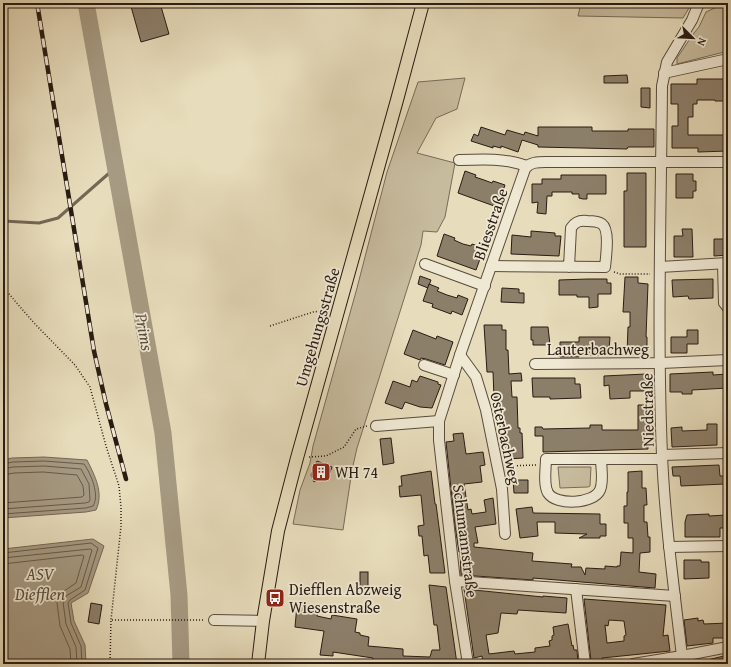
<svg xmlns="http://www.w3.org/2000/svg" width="731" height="667" font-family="'Gentium Book Plus',serif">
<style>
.green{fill:#c7bb9e;stroke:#786b58}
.water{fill:#a69a82;stroke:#746756}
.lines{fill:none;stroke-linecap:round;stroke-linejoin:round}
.shore{stroke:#685a4a;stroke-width:1}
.stream{stroke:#746756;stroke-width:3}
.river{stroke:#a69a82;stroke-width:17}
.building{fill:#8c7f6a;stroke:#291b13;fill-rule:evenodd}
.minor-casing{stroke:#584b3d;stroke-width:12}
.major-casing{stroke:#291b13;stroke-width:14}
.path{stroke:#291b13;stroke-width:1.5;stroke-dasharray:1 2;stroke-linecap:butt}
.minor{stroke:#efe8d3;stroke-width:10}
.major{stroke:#e7dcbb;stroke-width:12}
.rail-casing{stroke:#291b13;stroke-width:4.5}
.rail{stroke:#efe8d3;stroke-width:3;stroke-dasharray:9;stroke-linecap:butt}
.labels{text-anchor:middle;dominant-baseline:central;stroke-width:3.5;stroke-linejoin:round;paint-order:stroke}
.street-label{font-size:16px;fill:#291b13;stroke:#efe8d3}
.poi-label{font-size:16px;fill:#291b13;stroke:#efe8d3;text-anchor:start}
.water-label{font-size:17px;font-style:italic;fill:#5b4e3f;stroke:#efe8d3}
</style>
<rect width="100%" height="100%" fill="#e7dcbb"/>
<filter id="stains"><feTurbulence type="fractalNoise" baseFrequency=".005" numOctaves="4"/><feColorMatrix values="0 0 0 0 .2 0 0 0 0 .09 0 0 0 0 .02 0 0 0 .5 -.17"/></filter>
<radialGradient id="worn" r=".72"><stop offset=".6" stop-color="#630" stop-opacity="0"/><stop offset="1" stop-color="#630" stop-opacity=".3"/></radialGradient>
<g class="green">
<polygon points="581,3 692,3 683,18 578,16"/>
<polygon points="721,5 728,5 728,51 677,64 677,58 694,33 699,27 706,12"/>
<polygon points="465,78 457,109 436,118 417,153 455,163 445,217 437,232 423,231 421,245 357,448 352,470 343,530 293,524 300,490 310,463 313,446 357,288 387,172 418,82"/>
<polygon points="558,467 591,467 590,486 588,487 560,488"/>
</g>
<g class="water">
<path d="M44,457L87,460C95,476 104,493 96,510L86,512L3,518V460L12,458Z"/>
<polygon points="93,539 104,546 88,593 71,603 74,621 85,645 86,664 3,664 3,549"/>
</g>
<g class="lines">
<g class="shore">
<path d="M3,464L13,462L44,461L84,464C91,474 100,495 93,506L86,508L3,514"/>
<polyline points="3,469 13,467 44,466 81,469 89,484 90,500 89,502 85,503 3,509"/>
<polyline points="3,475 14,473 43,472 77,475 83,486 84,495 82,497 3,503"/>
<polyline points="3,553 91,543 98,548 85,590 70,600 68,603 71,623 81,646 82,664"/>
<polyline points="3,558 90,549 92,550 81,587 66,596 63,602 66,624 76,647 77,664"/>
<polyline points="3,564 82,555 84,556 76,583 61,593 57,603 60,626 70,649 71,664"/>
</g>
<polyline class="stream" points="3,221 39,223 58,218 115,168"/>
<polyline class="river" points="86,3 163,433 179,595 181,664"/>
</g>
<g class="building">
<polygon points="130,3 160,3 169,34 141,42"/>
<polygon points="627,75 628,83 604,83 604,76"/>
<polygon points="697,79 728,79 728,87 725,87 725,101 715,101 715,100 697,100 697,104 693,104 693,117 688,117 688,135 728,135 728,151 698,152 698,148 672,148 672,126 678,126 678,104 671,104 671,84 697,84"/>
<polygon points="641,88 650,88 650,108 641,107"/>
<polygon points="481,127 505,135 507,130 524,135 525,132 538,136 538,127 592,127 592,131 628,131 628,129 654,129 654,147 628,147 627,149 538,147 538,145 522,140 518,152 501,146 501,148 493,146 493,148 471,141 474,134 478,136"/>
<polygon points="465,171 476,175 475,177 484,180 492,183 493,181 505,185 497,207 458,193"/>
<polygon points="627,173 646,173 646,247 624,247 624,191 627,191"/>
<polygon points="676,174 693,174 693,181 696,181 696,191 693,191 693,198 676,198"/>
<polygon points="561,175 606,175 606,194 587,194 587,199 583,199 579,198 579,194 572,194 572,192 552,192 552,196 547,196 546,214 537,213 538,202 532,203 532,184 542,184 542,179 561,179"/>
<polygon points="682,229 692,229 693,257 674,257 674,236 683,236"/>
<polygon points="531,231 555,233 555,236 561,236 559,256 511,254 512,235 531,237"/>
<polygon points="444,234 455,238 454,240 463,244 471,246 472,244 484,248 476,270 437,256"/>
<polygon points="714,239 728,239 728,255 714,256"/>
<polygon points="420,276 431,280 428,288 418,284"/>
<polygon points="625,277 638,277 638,283 648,284 646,337 647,337 647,354 627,354 628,327 630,327 630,312 623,312"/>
<polygon points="588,279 607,279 607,283 611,283 611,294 598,294 598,307 589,308 589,297 577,297 577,295 559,295 559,280"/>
<polygon points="713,279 713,298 689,299 688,296 673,297 672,280"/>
<polygon points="429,284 439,288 437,291 447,295 457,298 458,295 468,299 462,315 452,311 451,314 432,307 433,304 423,301"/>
<polygon points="502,288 519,289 519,293 524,293 524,303 501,302"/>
<polygon points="484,325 502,325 502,330 506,330 506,350 508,350 509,374 521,373 522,381 511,381 512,397 517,397 518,428 520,428 520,433 522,433 523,458 507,459 505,429 500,429 499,398 494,398 493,372 487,372"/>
<polygon points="531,327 548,327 550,345 533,345 533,340 531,340"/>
<polygon points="413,330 436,339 437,336 453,342 445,365 426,359 421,358 420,360 404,354"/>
<polygon points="687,330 698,330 698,344 687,344 687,353 671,353 671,337 687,337"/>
<polygon points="579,337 610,337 609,350 605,350 605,355 579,355 579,357 560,357 560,342 579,342"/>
<polygon points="713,372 713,375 728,374 728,388 692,390 692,394 682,394 682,392 670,392 670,374"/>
<polygon points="646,374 647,391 630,391 630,398 610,399 609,385 604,386 604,376"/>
<polygon points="420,376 438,382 438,384 441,385 432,408 420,407 405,402 402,409 385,403 393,381 410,387 412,380 417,382"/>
<polygon points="532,378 575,378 575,384 580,384 581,398 550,399 550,397 533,397"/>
<polygon points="638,405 647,405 648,449 543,452 543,436 535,436 535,427 542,427 543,429 590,428 590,425 602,425 602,430 638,430"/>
<polygon points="707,424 717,424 717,445 672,447 671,428 682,427 682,431 707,430"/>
<polygon points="463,433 466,454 483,452 485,465 480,466 482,482 464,484 468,510 471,509 472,514 486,512 484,500 493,498 496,524 475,527 478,543 474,543 474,547 533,553 532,561 572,564 571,567 581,567 585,575 586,568 605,569 605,566 617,567 617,566 620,566 621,552 633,553 633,538 628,538 628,523 624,523 624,506 627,506 627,492 628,492 628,472 642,471 642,488 646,488 647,505 644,505 644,522 647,522 648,537 650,537 650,552 640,553 639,572 656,574 655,588 533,578 533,580 461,575 460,552 459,552 455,526 446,442 454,441 453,434"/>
<polygon points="391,438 394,463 383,465 380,439"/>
<polygon points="317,461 332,467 327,480 321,477 314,482 311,475"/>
<polygon points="719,465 720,476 725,476 725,484 681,486 680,476 673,476 672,467"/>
<polygon points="431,471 435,504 436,504 445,573 430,573 428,555 424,556 422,536 419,536 418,526 424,525 421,495 400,497 399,486 402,486 401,476"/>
<polygon points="513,480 528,480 528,493 514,493"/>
<polygon points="532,507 533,513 600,514 600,524 606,524 606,536 600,536 600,538 579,538 587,534 555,533 555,522 537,522 538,536 520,538 516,509"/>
<polygon points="709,514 709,516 726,515 726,528 720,528 720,537 685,537 685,522 687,515"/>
<polygon points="684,560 701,560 701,562 709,562 709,578 684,579"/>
<rect x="360" y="572" width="8" height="15"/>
<polygon points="429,585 446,587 457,664 372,664 373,658 333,652 333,656 320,655 324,631 295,627 297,605 307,606 306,611 318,612 317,616 331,619 332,615 357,619 355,632 360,633 360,635 369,637 368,646 403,649 403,656 430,657 432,650 440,650 437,625 434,625"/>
<polygon points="464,589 543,597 543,596 567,598 566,613 518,610 517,614 501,613 498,633 486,635 489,654 514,651 515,654 535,652 535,648 550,646 549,641 552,640 552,636 554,635 553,627 568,624 572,646 573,645 574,650 577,650 578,663 563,664 562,660 548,663 548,664 483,664 482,656 474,658"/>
<path d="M584,599L666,605L663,636L668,635L670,651L602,658L603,660L591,661ZM609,620L624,621L626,635L624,636V641L607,643L605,625L608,626Z"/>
<polygon points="91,603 102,605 99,624 88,622"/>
<polygon points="698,618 698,621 703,620 704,624 728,623 728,638 713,638 713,643 687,646 684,620"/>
<polygon points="728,655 728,664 703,664 703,661"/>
</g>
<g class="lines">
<g class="minor-casing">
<g id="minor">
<polyline points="664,73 728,59"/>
<path d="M459,160C483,159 505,158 527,166"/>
<polyline points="425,264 485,286"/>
<polyline points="723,264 724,303 728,308"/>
<path d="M491,266L605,267C606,257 610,230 602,224C598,221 592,221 587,221C579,220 575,222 571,228L569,267"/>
<polyline points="660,267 728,263"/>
<polyline points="460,355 476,377 486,410 502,489 505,534"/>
<polyline points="535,364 661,363 728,360"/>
<polyline points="424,365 454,375"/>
<polyline points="376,426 439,421"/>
<polyline points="662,455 728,453"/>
<path d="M601,459C601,468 604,481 600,490C594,504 556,506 548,493C543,484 546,468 546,459H662"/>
<polyline points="669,547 728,546"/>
<polyline points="455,581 675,596"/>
<polyline points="576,589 585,664"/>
<polyline points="214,620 263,621"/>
<path d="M682,656C674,589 665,522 662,455C657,332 661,209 662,86L667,62L692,20L699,3"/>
<path d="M468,664L455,581L439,440V421L460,355L525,169C530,161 541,162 550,162H728"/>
<polyline points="633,664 682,656 728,647"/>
</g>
</g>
<g class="major-casing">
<polyline id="major" points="258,664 263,621 278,531 297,458 397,100 423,3"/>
</g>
<g class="path">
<polyline points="614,272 620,274 650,274"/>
<polyline points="3,287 34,323 75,365 90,387 106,446 119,486 121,507 121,526 111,620"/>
<polyline points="270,326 313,312 328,310"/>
<polyline points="309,457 326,456 344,447 356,429 367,426"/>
<polyline points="508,466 536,465"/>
<polyline points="110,664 111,620 205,620"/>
</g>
<use href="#minor" class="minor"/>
<use href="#major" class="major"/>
<g class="rail-casing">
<g id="rail">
<polyline points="37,3 94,351 106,404 126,479"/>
<polyline points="3,5 3,3"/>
</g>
</g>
<use href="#rail" class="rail"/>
</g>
<defs>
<g id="building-square" transform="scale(1)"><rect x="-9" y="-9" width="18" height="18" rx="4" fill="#8f2418" stroke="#efe8d3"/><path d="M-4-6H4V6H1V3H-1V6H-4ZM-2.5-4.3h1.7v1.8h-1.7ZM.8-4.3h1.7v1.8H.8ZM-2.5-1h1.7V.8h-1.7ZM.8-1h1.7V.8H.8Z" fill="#fff"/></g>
<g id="bus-square" transform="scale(1)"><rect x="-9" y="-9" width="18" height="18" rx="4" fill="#8f2418" stroke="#efe8d3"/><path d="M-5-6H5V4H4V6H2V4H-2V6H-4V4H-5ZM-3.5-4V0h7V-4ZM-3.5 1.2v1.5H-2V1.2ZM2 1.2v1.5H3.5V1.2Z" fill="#fff"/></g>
</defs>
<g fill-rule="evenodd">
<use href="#building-square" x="321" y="472"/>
<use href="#bus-square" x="275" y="598"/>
</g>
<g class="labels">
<g class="street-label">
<text transform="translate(490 224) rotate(-71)">Bliesstraße</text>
<text transform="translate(317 327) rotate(-74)">Umgehungsstraße</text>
<text x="598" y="349">Lauterbachweg</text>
<text transform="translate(647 410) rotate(-91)">Niedstraße</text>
<text transform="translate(506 438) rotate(78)">Osterbachweg</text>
<text transform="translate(466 541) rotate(83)">Schumannstraße</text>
</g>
<g class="poi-label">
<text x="335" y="472">WH 74</text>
<text x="289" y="589">Diefflen Abzweig<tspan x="289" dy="18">Wiesenstraße</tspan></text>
</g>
<g class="water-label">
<text transform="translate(145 332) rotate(80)">Prims</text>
<text x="40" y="573">ASV<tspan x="40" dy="20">Diefflen</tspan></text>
</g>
</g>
<rect width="731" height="667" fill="none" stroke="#e7dcbb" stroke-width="16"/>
<rect x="4" y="4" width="723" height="659" fill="none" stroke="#291b13" stroke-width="2"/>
<rect x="8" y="8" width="715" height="651" fill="none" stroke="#291b13"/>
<g transform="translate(693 38) rotate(114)" stroke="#efe8d3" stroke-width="3" paint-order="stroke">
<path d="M0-3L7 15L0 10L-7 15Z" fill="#291b13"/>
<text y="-6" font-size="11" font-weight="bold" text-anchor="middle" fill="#291b13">N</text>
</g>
<rect width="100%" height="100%" filter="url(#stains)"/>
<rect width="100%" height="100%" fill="url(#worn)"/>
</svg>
